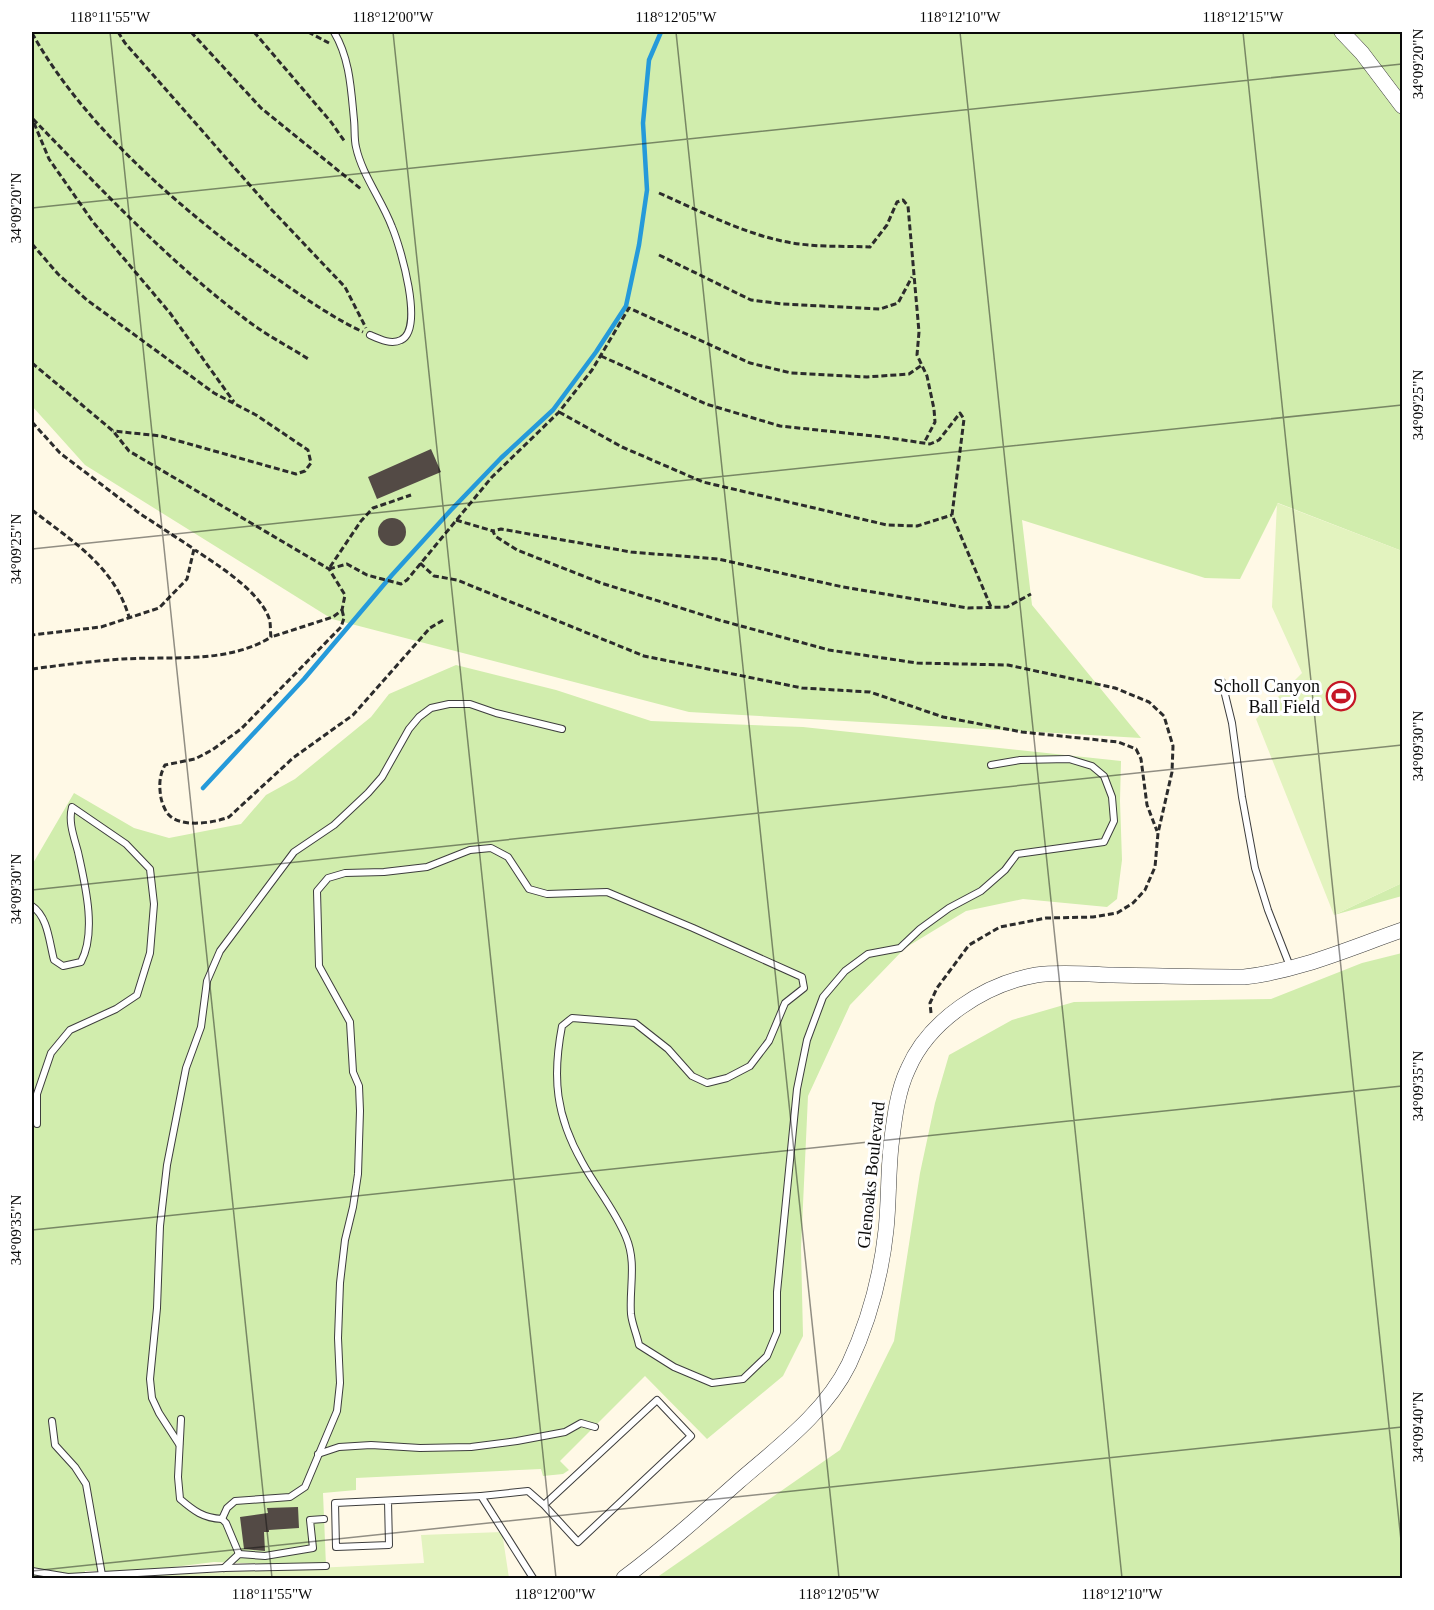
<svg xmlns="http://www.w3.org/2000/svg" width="1434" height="1610" font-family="'Times New Roman',serif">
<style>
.green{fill:#d1edad}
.pitch{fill:#e3f3bf}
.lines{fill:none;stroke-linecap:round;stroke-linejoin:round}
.stream{stroke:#259ada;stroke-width:4.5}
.building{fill:#534a45}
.service-casing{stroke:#3d3d3d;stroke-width:8}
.tertiary-casing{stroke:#3d3d3d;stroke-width:16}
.path{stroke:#2c2c2c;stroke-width:3;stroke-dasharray:6 3;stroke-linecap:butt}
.service{stroke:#fff;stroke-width:6}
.tertiary{stroke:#fff;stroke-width:15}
.ticks{fill:none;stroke:#0a0a0a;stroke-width:1.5;stroke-opacity:0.45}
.labels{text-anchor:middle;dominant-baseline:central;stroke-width:6;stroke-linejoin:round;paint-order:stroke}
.poi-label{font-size:18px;fill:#0a0a0a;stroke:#fff;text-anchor:end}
.street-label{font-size:18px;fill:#0a0a0a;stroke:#fff}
.neatline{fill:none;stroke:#0a0a0a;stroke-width:2}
.ticks-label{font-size:15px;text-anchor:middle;fill:#0a0a0a}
</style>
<rect width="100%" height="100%" fill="#fff9e6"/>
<g class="green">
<polygon points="32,32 1402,32 1402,551 1278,503 1240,579 1205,578 1022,520 1032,605 1141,738 689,712 332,619 85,465 32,406"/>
<polygon points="456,665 556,690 651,721 803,727 1121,761 1120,801 1122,860 1117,899 1107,907 1023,899 966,911 905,948 850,1005 808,1096 801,1248 803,1336 783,1376 707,1439 645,1376 560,1461 569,1470 563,1474 543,1476 541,1469 356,1478 356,1490 323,1493 326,1566 214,1562 141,1571 85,1571 83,1578 32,1578 32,865 74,793 134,828 169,838 241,824 266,795 295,779 371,717 389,694"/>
<polygon points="1402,883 1402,896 1334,915"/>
<polygon points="1402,953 1402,1578 656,1578 840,1450 894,1341 920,1173 935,1103 949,1055 1012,1020 1074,1002 1271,999 1362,963"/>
</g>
<g class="pitch">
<polygon points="1277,503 1402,551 1402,883 1334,915 1256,719 1302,673 1272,607"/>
<polygon points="502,1532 509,1578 94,1578 424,1563 421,1535"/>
</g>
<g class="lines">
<polyline class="stream" points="203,788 304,679 392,575 451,510 501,458 553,410 596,352 626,306 639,245 647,190 643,123 649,60 661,32"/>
</g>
<g class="building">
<polygon points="431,449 441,472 377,499 368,477"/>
<circle cx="392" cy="532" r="14"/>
<polygon points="298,1507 299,1528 269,1530 269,1532 264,1532 265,1551 244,1549 240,1517 268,1513 267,1508"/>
</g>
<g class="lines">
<g class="service-casing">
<g id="service">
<path d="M334,32C350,59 351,89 354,120C355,129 354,139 356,147C362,175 382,200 392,227C400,246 425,329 401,340C391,345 379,339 370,335"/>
<polyline points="1222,682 1232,723 1242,797 1255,868 1268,910 1291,969"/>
<path d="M32,906C48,917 49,941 54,960L63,966L81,962C97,932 85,884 78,852C74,837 68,822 72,807L126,844L150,869L154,904L150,953L137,995L116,1009L70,1030L51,1053L37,1094V1124"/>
<path d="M181,1419L178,1477L180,1499C194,1511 203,1518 222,1519L227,1508L235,1501L290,1497L305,1487L337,1411L340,1383L338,1338L340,1283L345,1240L353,1207L358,1174L360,1111L359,1086L353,1072L350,1022L319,966L317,891L328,878L345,873L384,872L427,867L470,850L491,848L508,857L529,889L547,894L607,892L693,928L802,977L804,988L785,1003L769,1041L750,1066L727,1078L707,1083L692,1076L668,1049L635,1023L572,1018L562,1026C552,1078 556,1116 582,1162C596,1188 615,1210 626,1237C637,1263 629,1288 631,1314C632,1324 637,1335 639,1345L674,1367L712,1383L743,1379L767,1356L777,1332V1292L797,1089L807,1040L823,997L845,971L868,954L900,948L920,929L949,908L981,891L1005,870L1017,854L1104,842L1114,821L1112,797L1104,776L1092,766L1069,759L1020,760L991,765"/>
<polyline points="52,1421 55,1445 75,1467 86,1484 102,1575"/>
<polyline points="179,1444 159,1413 152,1398 150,1379 157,1308 160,1226 167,1165 186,1068 201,1027 207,981 220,951 294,852 334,825 368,793 382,777 409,729 419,717 431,708 449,704 470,704 496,713 562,729"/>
<polyline points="318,1454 339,1447 371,1445 420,1448 471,1447 517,1441 565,1432 581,1423 595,1427"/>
<polyline points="481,1496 528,1491 544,1505 657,1400 691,1436 578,1542 544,1505"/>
<polyline points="388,1501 389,1545 336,1547 335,1503 481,1496 533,1578"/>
<polyline points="222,1519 226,1523 239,1554"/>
<polyline points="224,1568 239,1554 265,1556 313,1548 310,1520 324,1519"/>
<polyline points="32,1571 68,1577 224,1568 326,1566"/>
</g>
</g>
<g class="tertiary-casing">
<g id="tertiary">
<polyline points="1342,32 1362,53 1402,106"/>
<path d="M624,1578C664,1548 701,1515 738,1482C778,1447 825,1413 849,1364C869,1321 881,1277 886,1230C889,1202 888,1174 891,1146C894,1121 897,1092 908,1069C929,1020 985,984 1036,975C1059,972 1086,974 1110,975C1155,976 1199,977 1244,977C1299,971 1350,948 1402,930"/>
</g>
</g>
<g class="path">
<polyline points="118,32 125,43 270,208 345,287 366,328"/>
<polyline points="191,32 261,108 361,189"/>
<polyline points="254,32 331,122 345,142"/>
<polyline points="308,32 329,43"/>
<path d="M32,33C84,127 184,212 270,274C301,295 329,316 363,332"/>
<path d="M33,119C100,188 167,260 244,318C264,334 288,346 310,360"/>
<polyline points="34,123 49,159 93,222 170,313 234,402"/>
<path d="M659,193C707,214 757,241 809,245C829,247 850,246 870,247L887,225L897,202L903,200L908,206L919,332L917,355L927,376L934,409L935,422L924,443"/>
<polyline points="32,244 58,274 87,300 214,393 256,415 308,450 311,463 305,471 296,474 161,436 113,431"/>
<polyline points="659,255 751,300 783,304 880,309 898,303 912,277"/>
<polyline points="601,356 706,404 780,426 883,437 930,444 939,440 960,413 964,419 952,515 991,607"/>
<polyline points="32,363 113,431 129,451 329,569 345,595 342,610 333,617 271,637"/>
<polyline points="559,412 622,447 703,482 887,525 917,526 952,515"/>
<polyline points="32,422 60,453 139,513 194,549 187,579 159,608 101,627 32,635"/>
<path d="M32,510C72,541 114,566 129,617"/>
<polyline points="456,520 493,531"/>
<polyline points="420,563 434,576 457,580 644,656 802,688 870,692 943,717 1022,732 1118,742 1136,749 1141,759 1147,805 1157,831"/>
<polyline points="330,567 361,521 373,508 411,495"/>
<polyline points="329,569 347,564 367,575 401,584 407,580 492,477 559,412 592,370 629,308 750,363 791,373 867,377 909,374 922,365"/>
<path d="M342,610L344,618L341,627L241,729L212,750L195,759L165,765C159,776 159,786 161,798C162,803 165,811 169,815C181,828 214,823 229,817L293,758L353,715L430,628L445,619"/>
<path d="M32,669C62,665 92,661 123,659C171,656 228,664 271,637C270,631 271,623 269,618C259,591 218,565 195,550"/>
<polyline points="931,1013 930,1003 937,988 969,945 1000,927 1046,918 1093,917 1117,913 1133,903 1145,890 1155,867 1158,833 1172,772 1173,746 1164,716 1149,702 1115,688 1008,665 917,663 829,650 719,620 601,583 517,550 495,536 493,531 501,529 631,552 718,559 843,587 968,608 1007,607 1031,594"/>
</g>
<use href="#service" class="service"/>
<use href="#tertiary" class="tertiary"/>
</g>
<path class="ticks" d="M110,32L272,1578M393,32L556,1578M676,32L839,1578M960,32L1122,1578M1243,32L1402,1550M32,208L1402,64M32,549L1402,405M32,890L1402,745M32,1230L1402,1086M32,1571L1402,1427"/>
<defs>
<g id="stadium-ring" transform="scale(1.5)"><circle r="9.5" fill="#fff" stroke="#c51626" stroke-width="1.5"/><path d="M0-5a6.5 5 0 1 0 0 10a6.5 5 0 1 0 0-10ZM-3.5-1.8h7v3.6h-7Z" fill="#c51626"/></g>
</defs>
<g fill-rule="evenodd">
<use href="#stadium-ring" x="1341" y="696"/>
</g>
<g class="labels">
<g class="poi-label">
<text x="1320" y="686">Scholl Canyon<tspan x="1320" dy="21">Ball Field</tspan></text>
</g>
<g class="street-label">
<text transform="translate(871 1175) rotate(-84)">Glenoaks Boulevard</text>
</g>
</g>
<rect width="1434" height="1610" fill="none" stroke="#ffffff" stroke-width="66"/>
<rect x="33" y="33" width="1368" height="1544" class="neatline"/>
<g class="ticks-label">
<text x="110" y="22">118°11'55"W</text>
<text x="393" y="22">118°12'00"W</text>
<text x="676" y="22">118°12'05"W</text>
<text x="960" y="22">118°12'10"W</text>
<text x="1243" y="22">118°12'15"W</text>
<text transform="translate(1418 64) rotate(-90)" y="5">34°09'20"N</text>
<text transform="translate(16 208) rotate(-90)" y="5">34°09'20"N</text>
<text transform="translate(1418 405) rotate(-90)" y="5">34°09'25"N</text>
<text transform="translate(16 549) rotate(-90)" y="5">34°09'25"N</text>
<text transform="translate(1418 746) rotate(-90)" y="5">34°09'30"N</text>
<text transform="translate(16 889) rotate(-90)" y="5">34°09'30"N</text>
<text transform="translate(1418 1086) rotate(-90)" y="5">34°09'35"N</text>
<text transform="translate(16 1230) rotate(-90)" y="5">34°09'35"N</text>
<text transform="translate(1418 1427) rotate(-90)" y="5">34°09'40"N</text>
<text x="272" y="1599">118°11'55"W</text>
<text x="555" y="1599">118°12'00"W</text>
<text x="839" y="1599">118°12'05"W</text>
<text x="1122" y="1599">118°12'10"W</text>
</g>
</svg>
